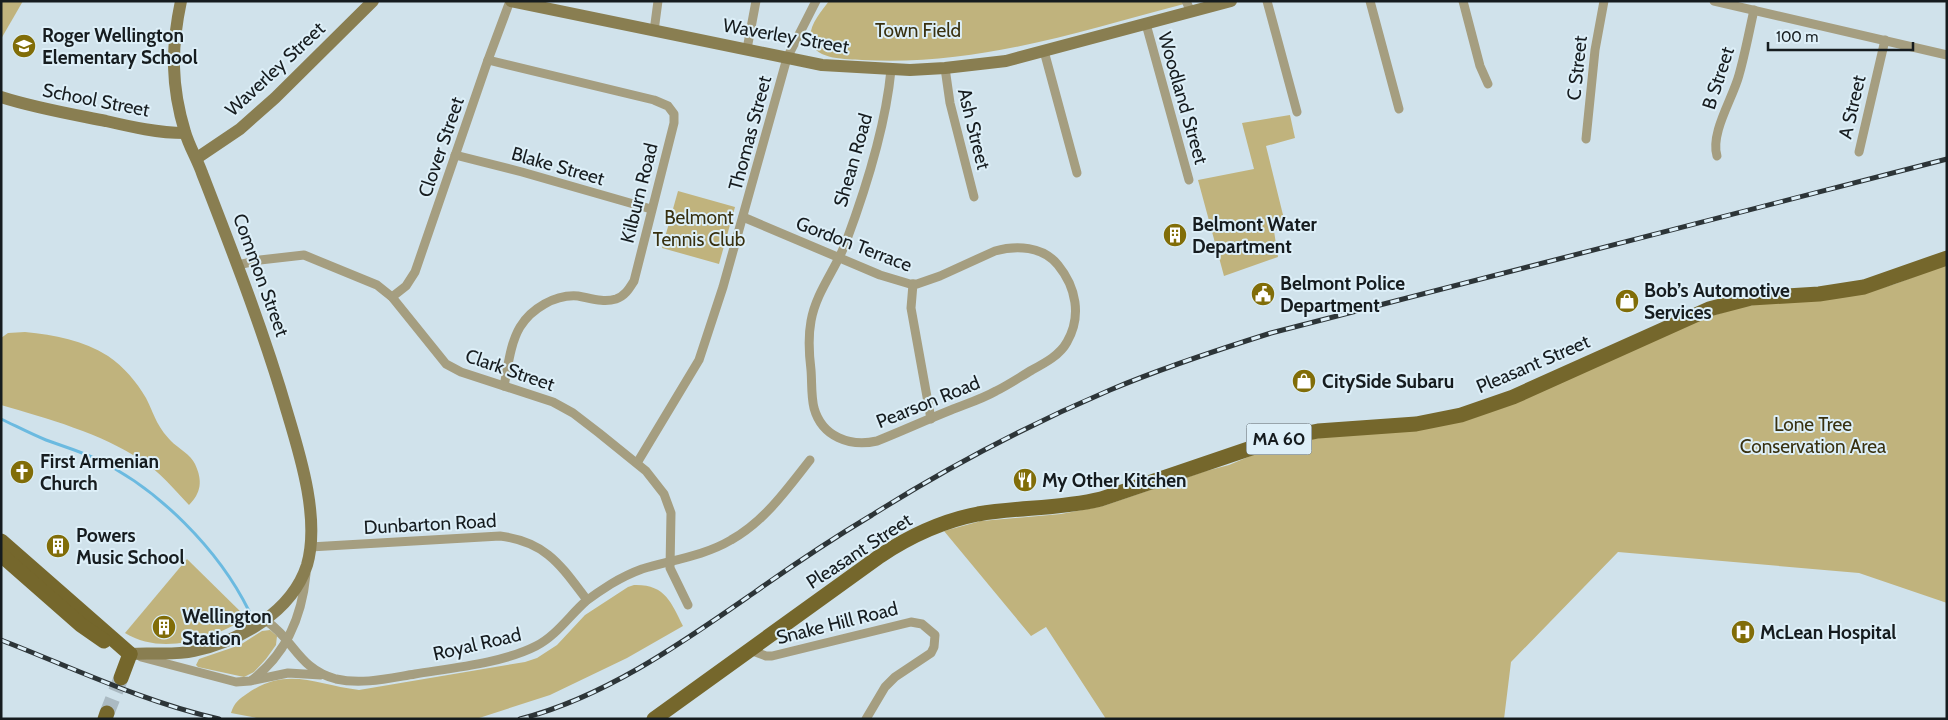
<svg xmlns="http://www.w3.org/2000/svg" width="1948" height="720" font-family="Cabin,sans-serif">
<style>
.green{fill:#c0b37d}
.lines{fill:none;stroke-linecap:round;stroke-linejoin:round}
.stream{stroke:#6bbae0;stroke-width:3}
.primary-tunnel{stroke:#abbac2;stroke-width:15;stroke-dasharray:15 8;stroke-linecap:butt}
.street{stroke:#a59e80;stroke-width:9}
.secondary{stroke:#897e51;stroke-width:12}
.primary{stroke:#75672c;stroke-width:15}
.rail-casing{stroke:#2d3538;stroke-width:5}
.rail{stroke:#ddeff8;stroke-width:3;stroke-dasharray:9;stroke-linecap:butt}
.labels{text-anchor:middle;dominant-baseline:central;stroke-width:4;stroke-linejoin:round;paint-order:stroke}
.shield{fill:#ddeff8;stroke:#525b60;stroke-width:1}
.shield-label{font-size:18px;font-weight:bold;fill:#161c1f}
.park-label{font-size:19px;fill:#38300f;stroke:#ddeff8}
.poi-label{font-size:19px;font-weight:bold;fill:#161c1f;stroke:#ddeff8;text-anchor:start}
.street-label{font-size:19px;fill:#161c1f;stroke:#ddeff8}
</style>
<rect width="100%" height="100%" fill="#d0e2eb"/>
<g class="green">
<polygon points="1,1 23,1 1,39"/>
<path d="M829,1H1183L1184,4C1074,33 977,66 862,60C847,59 816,60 811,42C807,27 821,12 829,1Z"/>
<polygon points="1290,115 1295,138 1266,146 1286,227 1274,231 1278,257 1224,276 1198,180 1254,169 1242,123"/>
<polygon points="678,191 735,207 719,264 662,248"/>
<polygon points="1947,264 1947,603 1859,573 1618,552 1511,662 1504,719 1106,719 1046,627 1031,636 944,531 981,521 1061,514 1103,506 1206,471 1229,465 1260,452 1302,440 1464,421 1516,403 1701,319 1742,307 1764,303 1865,293 1895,284"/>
<path d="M25,332C55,335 83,340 108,356C124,367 136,381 146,398C155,416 156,425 171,441C178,448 191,455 195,464C203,481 201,493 189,505C174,489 160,472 141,460C103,434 46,418 1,405V338L8,333Z"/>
<path d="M187,559L247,618C211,639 163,656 125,633Z"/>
<path d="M634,585C665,584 671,602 683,626L627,658L550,695L476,719H262L231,713C234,703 239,699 248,693C288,666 316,685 359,690L525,662L537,658L557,645L585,615L628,587Z"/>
<polygon points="270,630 277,636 276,645 266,659 254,672 244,677 198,667 196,665 199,659 240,645 262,631"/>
</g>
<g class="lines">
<path class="stream" d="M1,419C16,426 31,434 46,440C62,446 80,451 96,459C158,488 219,550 249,611"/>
<polyline class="primary-tunnel" points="107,713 121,678"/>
<g class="street">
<polyline points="1186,1 1191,12"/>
<polyline points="1267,1 1297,112"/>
<polyline points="1370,1 1399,109"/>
<polyline points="1463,1 1480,66 1488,84"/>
<polyline points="1714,1 1947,55"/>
<polyline points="1146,24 1189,180"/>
<polyline points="654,31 658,1"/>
<polyline points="747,49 756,1"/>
<polyline points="1044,51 1077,173"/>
<path d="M488,60L654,100L668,106L674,114V123L634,281C629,289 625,296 616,299C603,303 590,298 578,296C555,294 531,309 520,327C510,344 508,367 504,386"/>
<polyline points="945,68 950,103 974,197"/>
<polyline points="1586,139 1595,50 1604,1"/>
<polyline points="1859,152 1885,40"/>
<polyline points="455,155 522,172 651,209"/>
<path d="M1717,156C1710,133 1733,98 1739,75C1745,54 1749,32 1754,10"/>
<path d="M743,217L880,275L910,284H917L940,276L995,251C1016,245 1043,246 1058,265C1076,287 1082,316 1067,342C1060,355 1045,363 1032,370C1020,377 1008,385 996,391C982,399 966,404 951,410C926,420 902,431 877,441C850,447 822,437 814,408C811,396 812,382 811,370C809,354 808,337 811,321C816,292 836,269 846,242C865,191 886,123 891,70"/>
<polyline points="238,265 260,260 304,255 377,285 392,297 446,364 461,372 553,402 573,413 599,433 646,471 664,494 671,513 670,568 688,605"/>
<polyline points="913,284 911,308 931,419"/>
<polyline points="392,297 406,286 415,272 488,60 510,1"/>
<polyline points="637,463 699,360 723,287 787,58 816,1"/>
<path d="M310,547L500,536C547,542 561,566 587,600"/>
<path d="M265,620C294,639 298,669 336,679C362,685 390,678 415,674C452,668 503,663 536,646C556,636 570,615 586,601C594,595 603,589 611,584C621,578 631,573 642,569C672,560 704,556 731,540C765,521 787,489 810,460"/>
<polyline points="750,650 766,656 772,656 911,622 922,624 935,635 934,647 931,653 895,677 885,687 866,719"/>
<polyline points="141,657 236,682 250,681 288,673 321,675"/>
<path d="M252,680C286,654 302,616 306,574"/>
</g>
<g class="secondary">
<polyline points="511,1 822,65 910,70 945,68 1006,61 1231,1"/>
<path d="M1,97C35,108 71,114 106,121C132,127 158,133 185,133"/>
<polyline points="197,158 240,129 275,98 373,1"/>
<path d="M130,654C152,652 172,656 194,651C240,641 292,612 307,565C320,520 301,458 288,415C264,332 233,253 202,173C197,159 189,146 185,132C171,86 171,48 181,1"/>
</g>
<g class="primary">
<polyline points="1,541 130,654"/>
<polyline points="1,555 81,625 104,641"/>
<polyline points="121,678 130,654"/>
<polyline points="105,719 107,713"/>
<path d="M654,719L880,556C910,536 942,521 978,514C1019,507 1060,509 1101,499L1278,439L1318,431L1416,424L1461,415L1513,397L1709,309L1751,298L1819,294L1864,287L1947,258"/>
</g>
<g class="rail-casing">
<g id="rail">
<path d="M1,640C73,668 144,702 219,719"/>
<path d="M520,719C606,697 683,642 755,592C793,565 832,539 872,515C948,467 1028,425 1110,390C1162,368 1217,350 1271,333L1947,159"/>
</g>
</g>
<use href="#rail" class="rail"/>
</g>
<defs>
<g id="school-disc" transform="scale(1.25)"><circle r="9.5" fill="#816d08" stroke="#ddeff8"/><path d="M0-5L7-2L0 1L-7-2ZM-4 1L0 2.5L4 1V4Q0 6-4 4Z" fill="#fff"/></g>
<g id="building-disc" transform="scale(1.25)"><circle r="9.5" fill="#816d08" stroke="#ddeff8"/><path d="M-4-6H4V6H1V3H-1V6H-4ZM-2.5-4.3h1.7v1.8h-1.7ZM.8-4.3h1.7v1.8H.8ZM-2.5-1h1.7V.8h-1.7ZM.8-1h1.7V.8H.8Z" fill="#fff"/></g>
<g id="civic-disc" transform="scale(1.25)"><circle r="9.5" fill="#816d08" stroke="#ddeff8"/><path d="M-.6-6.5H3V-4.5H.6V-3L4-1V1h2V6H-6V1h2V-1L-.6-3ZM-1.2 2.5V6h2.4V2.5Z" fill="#fff"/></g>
<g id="shop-disc" transform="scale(1.25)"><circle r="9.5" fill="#816d08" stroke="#ddeff8"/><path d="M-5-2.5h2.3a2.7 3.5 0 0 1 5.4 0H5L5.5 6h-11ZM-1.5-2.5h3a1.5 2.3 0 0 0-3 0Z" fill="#fff"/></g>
<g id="church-disc" transform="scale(1.25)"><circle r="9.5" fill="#816d08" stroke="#ddeff8"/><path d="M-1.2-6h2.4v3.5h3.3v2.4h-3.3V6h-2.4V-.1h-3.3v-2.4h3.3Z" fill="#fff"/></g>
<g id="restaurant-disc" transform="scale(1.25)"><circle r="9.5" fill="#816d08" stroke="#ddeff8"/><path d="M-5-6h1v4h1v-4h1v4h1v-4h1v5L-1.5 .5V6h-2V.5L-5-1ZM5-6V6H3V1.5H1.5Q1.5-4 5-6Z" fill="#fff"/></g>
<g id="hospital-disc" transform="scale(1.25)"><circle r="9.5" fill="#816d08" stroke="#ddeff8"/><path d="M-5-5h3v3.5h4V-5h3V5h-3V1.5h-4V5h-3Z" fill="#fff"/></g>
</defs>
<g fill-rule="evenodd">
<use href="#school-disc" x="24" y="46"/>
<use href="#building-disc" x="1175" y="235"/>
<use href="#civic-disc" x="1263" y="294"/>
<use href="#shop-disc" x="1627" y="301"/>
<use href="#shop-disc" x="1304" y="381"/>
<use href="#church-disc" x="22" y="472"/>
<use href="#restaurant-disc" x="1025" y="480"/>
<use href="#building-disc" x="58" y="546"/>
<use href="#building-disc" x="164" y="627"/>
<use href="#hospital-disc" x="1743" y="632"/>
</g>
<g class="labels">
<rect class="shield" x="1246.5" y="423.5" width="65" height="31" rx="4"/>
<g class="shield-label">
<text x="1279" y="439">MA 60</text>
</g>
<g class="park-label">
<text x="918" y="30">Town Field</text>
<text x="699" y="217">Belmont<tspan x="699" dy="22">Tennis Club</tspan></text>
<text x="1813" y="424">Lone Tree<tspan x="1813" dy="22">Conservation Area</tspan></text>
</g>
<g class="poi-label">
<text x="42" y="35">Roger Wellington<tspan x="42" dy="22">Elementary School</tspan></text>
<text x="1192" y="224">Belmont Water<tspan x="1192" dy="22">Department</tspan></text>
<text x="1280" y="283">Belmont Police<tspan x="1280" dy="22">Department</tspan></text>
<text x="1644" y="290">Bob’s Automotive<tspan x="1644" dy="22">Services</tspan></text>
<text x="1322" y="381">CitySide Subaru</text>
<text x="40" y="461">First Armenian<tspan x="40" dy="22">Church</tspan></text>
<text x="1042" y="480">My Other Kitchen</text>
<text x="76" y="535">Powers<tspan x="76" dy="22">Music School</tspan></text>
<text x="182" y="616">Wellington<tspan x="182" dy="22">Station</tspan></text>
<text x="1760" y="632">McLean Hospital</text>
</g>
<g class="street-label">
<text transform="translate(786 36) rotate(10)">Waverley Street</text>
<text transform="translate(1577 68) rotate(-84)">C Street</text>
<text transform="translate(275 69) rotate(-43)">Waverley Street</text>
<text transform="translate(1718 78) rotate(-72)">B Street</text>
<text transform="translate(1183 98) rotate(74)">Woodland Street</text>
<text transform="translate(96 100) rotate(11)">School Street</text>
<text transform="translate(1852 107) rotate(-77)">A Street</text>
<text transform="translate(974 129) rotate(76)">Ash Street</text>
<text transform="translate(750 133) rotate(-75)">Thomas Street</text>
<text transform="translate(441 147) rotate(-71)">Clover Street</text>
<text transform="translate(853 160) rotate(-74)">Shean Road</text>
<text transform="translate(558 166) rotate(16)">Blake Street</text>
<text transform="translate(639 193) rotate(-76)">Kilburn Road</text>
<text transform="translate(854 244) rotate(21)">Gordon Terrace</text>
<text transform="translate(261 275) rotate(70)">Common Street</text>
<text transform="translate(1533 364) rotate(-23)">Pleasant Street</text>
<text transform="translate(510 370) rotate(19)">Clark Street</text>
<text transform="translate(928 402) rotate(-22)">Pearson Road</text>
<text transform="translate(430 524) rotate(-3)">Dunbarton Road</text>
<text transform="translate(859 551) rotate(-33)">Pleasant Street</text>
<text transform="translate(837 623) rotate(-14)">Snake Hill Road</text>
<text transform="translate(477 644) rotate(-13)">Royal Road</text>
</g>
</g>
<rect width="1948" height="720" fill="none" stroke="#161c1f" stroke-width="5"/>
<path d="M1768 42v8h145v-8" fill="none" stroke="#161c1f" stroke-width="2.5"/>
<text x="1776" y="42" font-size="15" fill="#161c1f" stroke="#ddeff8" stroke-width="4" paint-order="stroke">100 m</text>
</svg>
